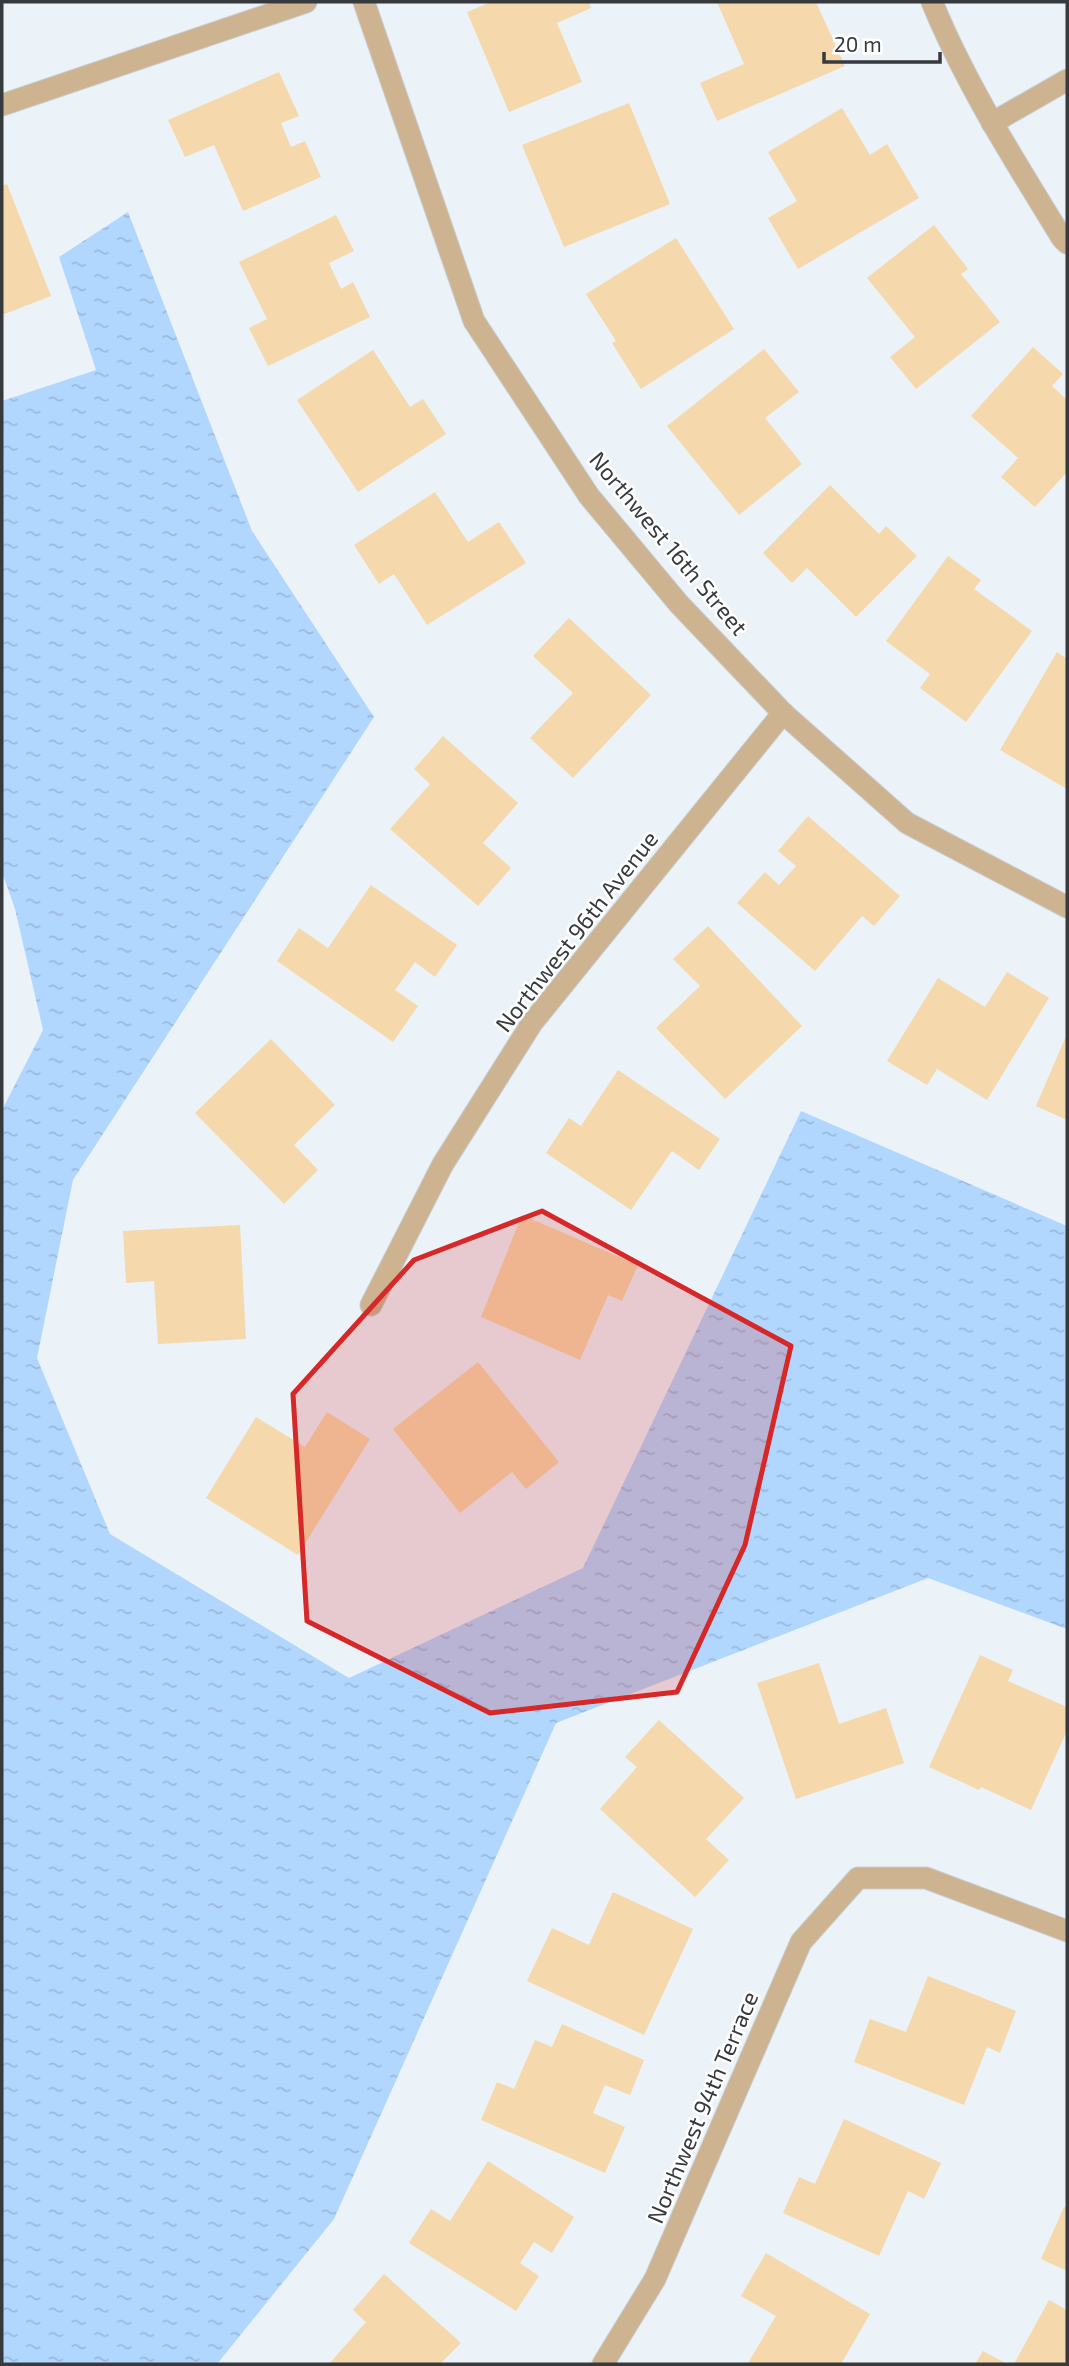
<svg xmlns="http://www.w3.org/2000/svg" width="1069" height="2366" font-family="'Exo 2',sans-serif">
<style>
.water{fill:url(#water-ripples)}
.building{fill:#f5d8ab}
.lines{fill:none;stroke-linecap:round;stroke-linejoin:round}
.street-casing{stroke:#c7ced3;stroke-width:23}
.street{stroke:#cdb38f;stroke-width:21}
.marked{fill:#d62828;fill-opacity:0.2;stroke:#d62828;stroke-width:5;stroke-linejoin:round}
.labels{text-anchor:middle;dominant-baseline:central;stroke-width:5;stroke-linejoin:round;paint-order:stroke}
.street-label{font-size:23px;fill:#373a3d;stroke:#fff}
</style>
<defs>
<pattern id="water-ripples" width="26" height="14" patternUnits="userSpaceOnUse" patternTransform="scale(1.75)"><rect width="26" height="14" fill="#b2d7fe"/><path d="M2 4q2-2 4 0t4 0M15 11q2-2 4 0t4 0" fill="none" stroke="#9ab9db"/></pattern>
</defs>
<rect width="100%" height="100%" fill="#ebf3f9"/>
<polygon class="water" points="128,212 252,531 374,717 73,1180 37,1358 110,1534 349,1678 583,1568 801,1111 1067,1226 1067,1629 928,1578 556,1723 334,2219 217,2364 2,2364 2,1110 43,1030 15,909 2,872 2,401 96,370 59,257"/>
<g class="building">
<polygon points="491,2 589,2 591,8 557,23 582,82 509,112 467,12"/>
<polygon points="717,2 816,2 845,66 717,121 700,83 744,64"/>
<polygon points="279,72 299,116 281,123 291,147 305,141 321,177 243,211 214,145 185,157 168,120"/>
<polygon points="629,103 670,204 564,247 522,145"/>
<polygon points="842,108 870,155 887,144 919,198 798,269 768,218 797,201 768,152"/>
<polygon points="7,184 51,296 2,315 2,186"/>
<polygon points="336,215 354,251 329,263 341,289 353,282 370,317 268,366 249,328 267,319 239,262"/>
<polygon points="934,225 968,269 961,274 1000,322 916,389 890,357 915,337 867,278"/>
<polygon points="676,238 734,329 641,389 612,343 616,341 586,294"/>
<polygon points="1033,347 1063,374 1052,386 1067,400 1067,472 1035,507 1001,477 1018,458 971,416"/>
<polygon points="764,349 799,392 765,418 802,464 739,515 667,426"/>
<polygon points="373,350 410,407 423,399 446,434 358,492 297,400"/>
<polygon points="830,485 879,534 886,526 917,556 856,617 807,568 792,583 763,553"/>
<polygon points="435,492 468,542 499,522 526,563 427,625 394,574 379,584 354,545"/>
<polygon points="948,556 981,580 974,589 1032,631 966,722 920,688 930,674 886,641"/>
<polygon points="569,618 651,695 573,778 530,738 573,693 533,656"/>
<polygon points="1057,652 1067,659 1067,789 1000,750"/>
<polygon points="443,736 518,803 483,843 511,868 478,906 390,829 430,784 414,769"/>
<polygon points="808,816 900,896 874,926 862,916 815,971 737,903 765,872 779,885 796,866 778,851"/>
<polygon points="371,885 457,945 435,977 415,962 395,990 418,1006 393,1042 277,961 299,928 328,948"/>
<polygon points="708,926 802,1026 725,1099 656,1028 700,986 673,959"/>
<polygon points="1007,972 1049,998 987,1100 937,1069 927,1085 887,1061 938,978 985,1007"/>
<polygon points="1067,1034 1067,1120 1036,1106"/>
<polygon points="271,1039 335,1105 294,1145 318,1170 284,1204 195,1113"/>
<polygon points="618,1070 720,1139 699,1170 672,1151 631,1210 546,1153 569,1118 581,1126"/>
<polygon points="522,1215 638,1265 622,1301 608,1295 580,1360 481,1317"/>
<polygon points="240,1225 246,1339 158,1344 154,1281 126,1283 123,1231"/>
<polygon points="478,1362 559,1462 526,1489 512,1472 460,1513 393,1429"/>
<polygon points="327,1412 370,1439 298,1555 206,1498 256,1417 305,1447"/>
<polygon points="980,1655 1013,1670 1008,1681 1067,1707 1067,1731 1031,1810 981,1787 979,1790 929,1767"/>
<polygon points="819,1663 839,1724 886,1708 904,1763 796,1799 757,1683"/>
<polygon points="659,1720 744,1798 706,1839 729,1860 695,1897 600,1809 637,1767 625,1757"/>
<polygon points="613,1892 693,1929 644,2035 527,1981 552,1928 589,1945"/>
<polygon points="928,1976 1016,2011 1000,2053 987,2047 964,2105 854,2062 870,2019 906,2032"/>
<polygon points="562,2024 644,2060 630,2095 605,2085 593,2113 625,2127 605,2173 481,2120 497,2082 514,2089 535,2040 552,2047"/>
<polygon points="844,2119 941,2163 924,2199 908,2191 879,2256 783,2213 799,2177 815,2184"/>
<polygon points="488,2161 574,2217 552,2253 534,2242 520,2263 539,2276 516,2311 409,2243 431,2209 450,2221"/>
<polygon points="1064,2207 1067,2208 1067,2271 1041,2259"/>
<polygon points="766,2253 870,2314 841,2364 748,2363 776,2316 741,2296"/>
<polygon points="384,2274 461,2343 440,2364 329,2364 366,2322 353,2310"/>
<polygon points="1049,2300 1067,2310 1067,2364 1014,2364"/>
<polygon points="983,2351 1007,2364 975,2364"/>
</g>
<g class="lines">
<g class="street-casing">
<g id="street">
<polyline points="364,2 474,321 589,496 679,604 783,713 907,823 1067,907"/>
<path d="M932,2C966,85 1015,161 1062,238L1067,243"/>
<polyline points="2,105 306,2"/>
<polyline points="992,123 1067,80"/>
<polyline points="371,1305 443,1164 532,1023 783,713"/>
<polyline points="603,2364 655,2279 801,1942 858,1878 926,1878 1067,1931"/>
</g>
</g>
<use href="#street" class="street"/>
</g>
<path class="marked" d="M542,1211L791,1346L745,1545L677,1692L490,1713L307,1621L293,1394L414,1260Z"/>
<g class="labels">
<g class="street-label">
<text transform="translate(669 543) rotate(50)">Northwest 16th Street</text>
<text transform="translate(576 931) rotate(-52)">Northwest 96th Avenue</text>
<text transform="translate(702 2107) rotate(-67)">Northwest 94th Terrace</text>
</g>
</g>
<rect width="1069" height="2366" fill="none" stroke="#373a3d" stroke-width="7"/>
<path d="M824 52v10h116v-10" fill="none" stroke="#373a3d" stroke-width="3.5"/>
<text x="834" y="52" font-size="21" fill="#373a3d" stroke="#ffffff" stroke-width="5" paint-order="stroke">20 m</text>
</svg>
